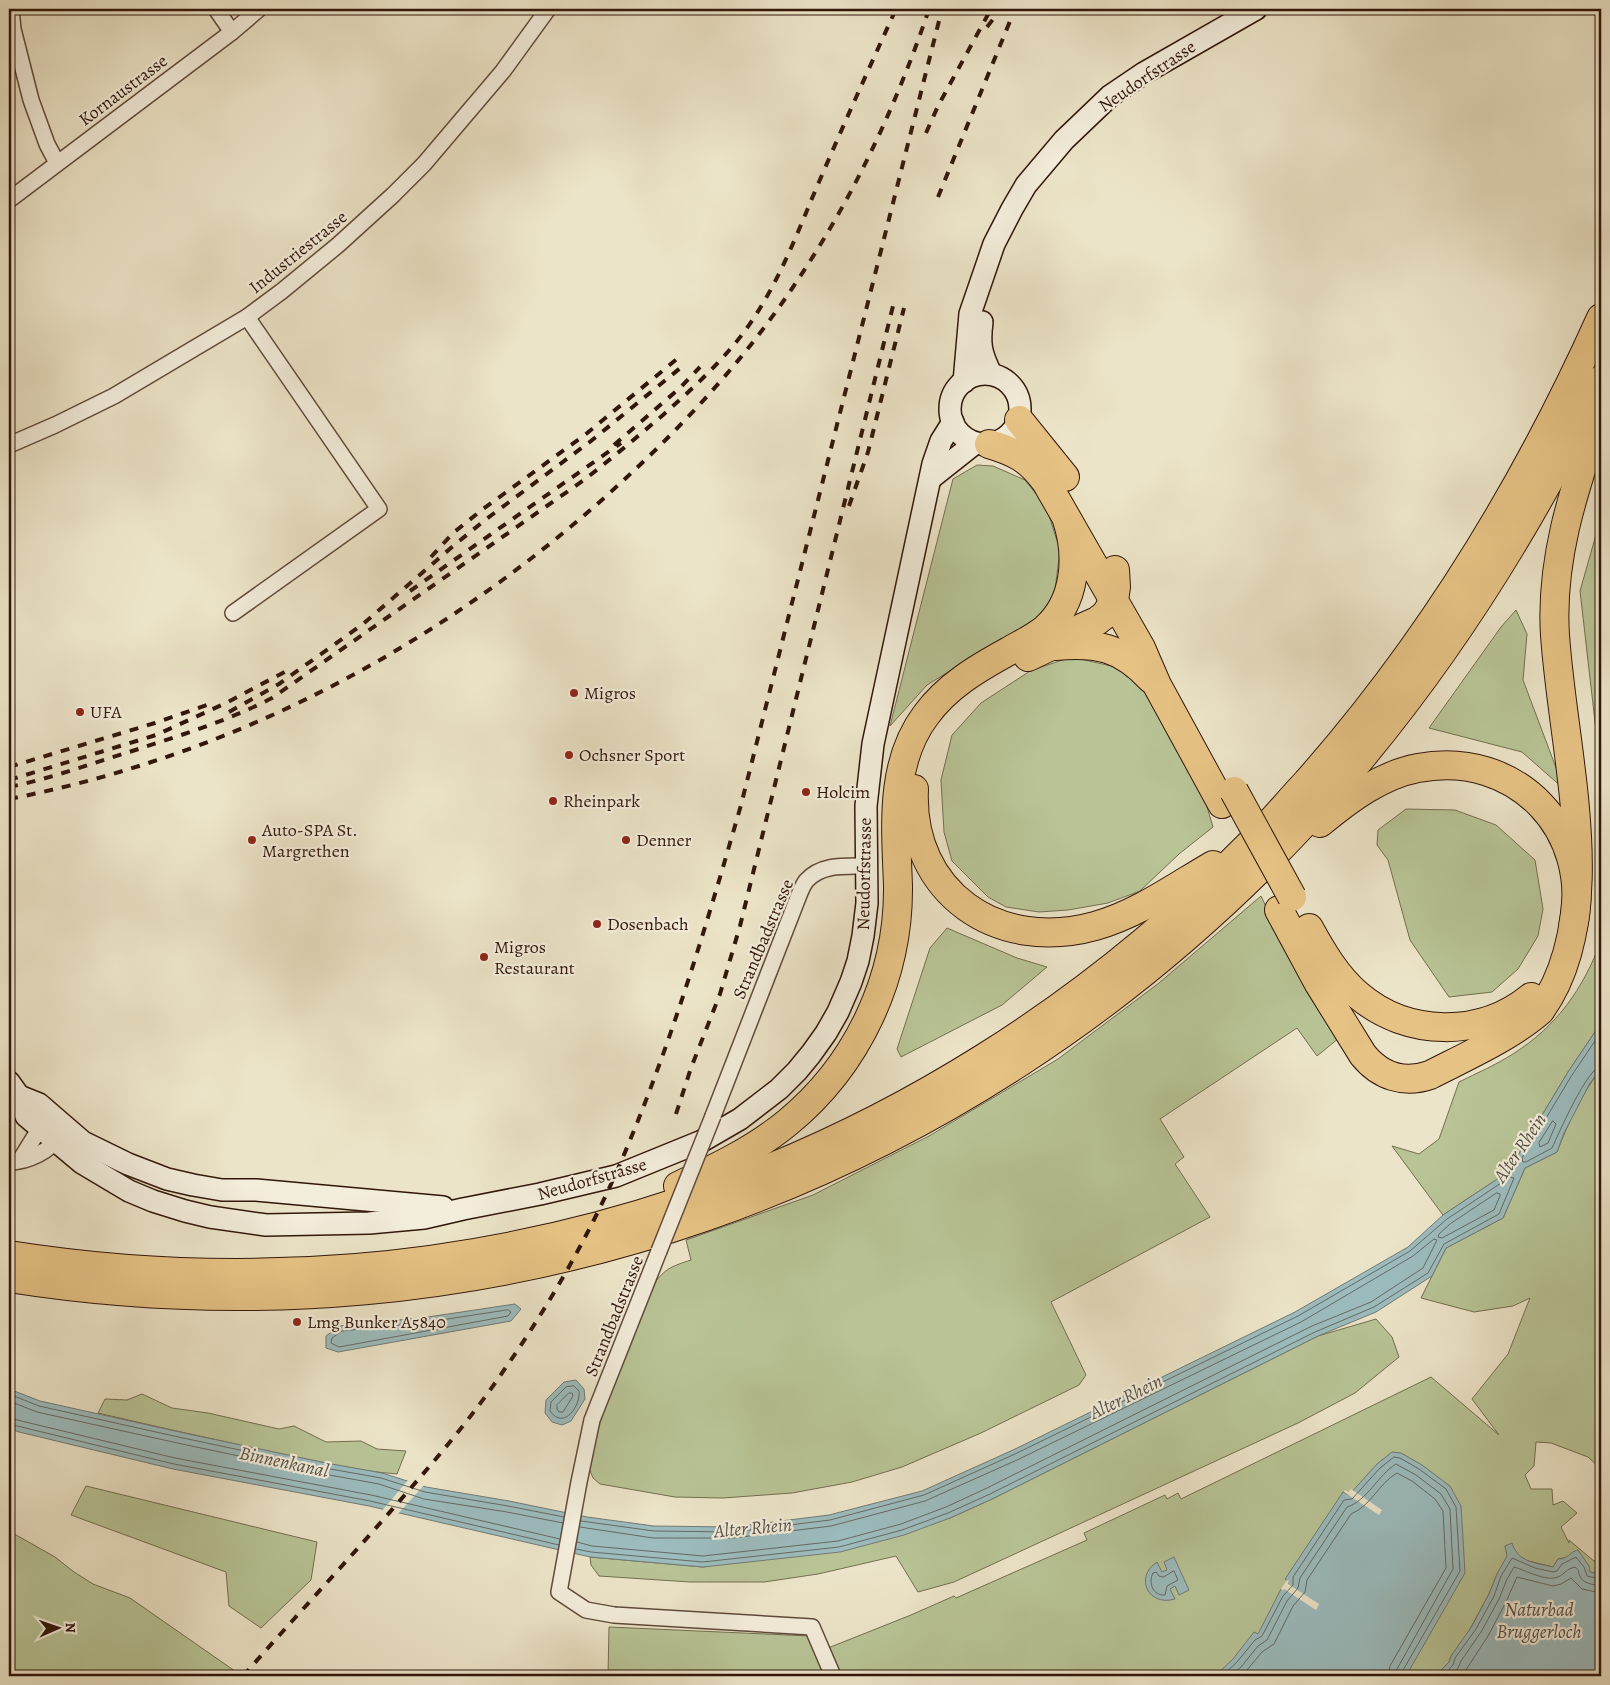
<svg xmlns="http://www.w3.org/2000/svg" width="1610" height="1685" font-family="Alegreya,serif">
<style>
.green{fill:#b8c496;stroke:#746e50}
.water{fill:#9cbcbe;stroke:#717a76}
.pier{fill:#ece4c8}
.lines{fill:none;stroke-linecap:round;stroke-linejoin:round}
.shore{stroke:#666a64;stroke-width:1}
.minor-casing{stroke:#604a3a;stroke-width:18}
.secondary-casing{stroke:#31170a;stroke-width:24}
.motorway-casing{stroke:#31170a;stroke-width:30}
.minor{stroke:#f3eddb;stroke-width:15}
.secondary{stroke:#f3eddb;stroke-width:21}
.motorway{stroke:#e6c284;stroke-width:28}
.rail{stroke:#31170a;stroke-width:4;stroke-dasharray:9 9;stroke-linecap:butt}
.minor-bridge-casing{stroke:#604a3a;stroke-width:18;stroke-linecap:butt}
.motorway-bridge-casing{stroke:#31170a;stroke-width:30;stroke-linecap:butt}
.minor-bridge{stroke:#f3eddb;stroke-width:15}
.motorway-bridge{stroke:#e6c284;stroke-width:28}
.poi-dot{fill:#8f2418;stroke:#f3eddb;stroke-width:2}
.labels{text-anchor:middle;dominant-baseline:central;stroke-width:4.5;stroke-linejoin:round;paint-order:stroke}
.street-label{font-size:18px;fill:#31170a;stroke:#f3eddb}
.poi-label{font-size:18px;fill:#31170a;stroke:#f3eddb;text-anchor:start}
.water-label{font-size:19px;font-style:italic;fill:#565149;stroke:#f3eddb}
</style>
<rect width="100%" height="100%" fill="#ece4c8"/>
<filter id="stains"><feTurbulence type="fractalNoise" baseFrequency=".004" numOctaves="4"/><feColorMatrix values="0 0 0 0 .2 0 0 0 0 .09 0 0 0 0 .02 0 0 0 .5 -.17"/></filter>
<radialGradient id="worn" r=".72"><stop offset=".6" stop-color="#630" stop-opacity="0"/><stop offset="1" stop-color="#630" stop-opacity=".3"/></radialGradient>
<g class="green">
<polygon points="977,465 993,466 1025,480 1046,506 1060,550 1055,590 1043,614 927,685 890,726 953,479"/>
<polygon points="1601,517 1601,774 1580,591"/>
<polygon points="1516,610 1527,634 1523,680 1564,789 1522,752 1429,728 1501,627"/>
<polygon points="1071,657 1116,667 1136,679 1154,704 1202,790 1213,827 1179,854 1140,891 1108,903 1068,910 1039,912 1006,907 988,897 952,861 944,832 941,780 952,735 981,703 1030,671"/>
<polygon points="1406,809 1455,810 1496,825 1535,860 1543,909 1538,936 1518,969 1492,992 1449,997 1410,940 1388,860 1377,845 1378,830"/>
<path d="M1261,896L1275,926L1339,1038L1317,1056L1297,1028L1160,1119L1184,1157L1175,1164L1210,1217L1051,1302L1086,1375L1079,1385L981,1433L902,1467L852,1482L792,1493L723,1498L675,1497L600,1484L593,1478L589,1468L594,1442L603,1412L654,1284C665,1268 673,1266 691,1260L686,1240L813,1195L929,1136L1058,1059L1159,983Z"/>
<polygon points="947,928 1017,958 1047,967 1002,1005 901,1057 897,1049 930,948"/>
<path d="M1601,941V1023L1568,1072L1508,1172L1443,1215L1392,1146L1419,1154L1439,1139L1459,1082C1477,1073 1496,1065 1513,1054C1557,1026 1583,989 1601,941Z"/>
<path d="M1601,1069V1469L1588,1457L1551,1443L1536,1442L1534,1466L1525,1475L1531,1489H1552L1553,1505L1563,1501L1577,1513L1561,1527L1569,1543V1540L1594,1561L1601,1562V1575L1590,1572L1574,1551L1569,1557L1558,1559L1553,1567L1525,1560L1505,1546L1508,1556L1497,1574L1489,1594L1465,1638L1451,1656L1449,1662L1436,1676H608L609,1627L810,1636L818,1652L911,1615L954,1596L956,1598L1087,1540L1084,1533L1165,1495L1167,1499L1178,1493L1181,1499L1431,1377L1499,1435L1472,1399L1508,1354L1530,1298L1513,1306L1474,1312L1421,1298L1446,1248L1503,1218L1525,1168L1557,1152C1568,1123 1582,1093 1601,1069Z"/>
<polygon points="1376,1319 1392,1337 1399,1357 1355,1393 1298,1423 954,1582 918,1592 896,1556 818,1574 764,1582 690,1582 599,1576 591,1565 590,1557 703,1567 950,1518 992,1499 1318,1336"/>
<path d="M142,1394L172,1408L208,1413L279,1429L294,1426L326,1442L361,1441L377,1449L406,1451L397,1474C357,1471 317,1461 277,1453C217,1440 158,1427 98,1413L105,1399L127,1400Z"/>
<polygon points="86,1486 317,1542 311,1580 261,1628 229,1606 226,1572 71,1515"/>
<polygon points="9,1531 55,1557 74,1572 93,1584 130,1598 242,1676 9,1676"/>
</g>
<g class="water">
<polygon points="1601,1023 1601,1069 1590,1083 1564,1133 1557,1152 1525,1168 1503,1218 1446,1248 1432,1276 1376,1312 1318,1336 992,1499 950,1518 904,1535 840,1552 703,1567 590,1557 369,1506 173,1469 19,1432 9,1428 9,1389 40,1401 184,1433 326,1463 382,1473 426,1487 509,1501 587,1517 654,1526 733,1527 829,1515 922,1491 1013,1450 1295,1312 1408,1247 1443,1215 1508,1172 1568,1072"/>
<polygon points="515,1304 521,1309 511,1321 338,1352 326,1348 326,1336 340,1326 428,1317"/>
<polygon points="576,1380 584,1389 585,1399 571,1421 562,1425 552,1422 545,1413 546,1400 564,1382"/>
<polygon points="1392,1452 1401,1453 1422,1465 1450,1486 1461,1506 1465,1573 1406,1676 1215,1676 1233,1659 1254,1632 1258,1634 1281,1589 1283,1590 1289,1582 1285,1579 1343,1492 1349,1495 1377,1464"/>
<path d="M1512,1543C1518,1562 1535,1563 1553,1567L1558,1559C1569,1559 1569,1552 1578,1550L1589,1566L1590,1572L1601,1575V1652L1593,1676H1436L1449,1662L1451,1656L1472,1626L1489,1594L1497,1574L1507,1556L1505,1546Z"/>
<path d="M1174,1557L1189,1590L1179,1595L1175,1586L1170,1589L1175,1599C1148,1607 1134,1577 1157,1562L1162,1572L1167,1570L1164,1562Z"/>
</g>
<g class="pier">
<polygon points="409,1479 425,1484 397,1515 381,1512"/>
<polygon points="1351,1489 1382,1510 1379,1515 1344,1492 1345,1490 1348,1492"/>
<polygon points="1287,1580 1289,1581 1288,1584 1319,1604 1316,1610 1284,1589 1283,1591 1281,1589"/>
</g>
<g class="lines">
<g class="shore">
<path d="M1601,1032L1572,1075L1522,1158L1523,1162H1526L1552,1148C1559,1133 1587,1068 1601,1066"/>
<polygon points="1553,1121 1556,1124 1548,1143 1540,1147 1539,1143"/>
<polygon points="1497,1193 1500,1194 1500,1196 1494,1210 1442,1238 1438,1237 1439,1234 1450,1224"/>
<polygon points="508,1310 511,1312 508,1316 339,1347 331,1343 332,1338 342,1331 428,1322"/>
<path d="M574,1386L579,1391C581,1405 564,1431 550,1411L551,1402L566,1387Z"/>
<polygon points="569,1393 572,1393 573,1396 563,1412 559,1412 557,1409 557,1405"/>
<polyline points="9,1394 39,1406 183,1438 325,1468 381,1478 425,1492 508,1506 564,1517"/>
<polyline points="9,1401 37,1412 182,1444 324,1474 379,1484 424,1499 507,1512 563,1523"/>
<polyline points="9,1418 175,1458 371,1495 560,1539"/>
<polyline points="9,1424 174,1464 370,1501 559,1545"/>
<polyline points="577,1542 592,1546 703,1556 838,1541 901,1524 946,1507 987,1488 1312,1326 1371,1302 1423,1268 1437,1240 1434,1239 1413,1256 1301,1322 1017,1460 925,1501 831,1526 733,1538 653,1538 580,1527"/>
<polyline points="576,1549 591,1552 703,1562 839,1547 902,1530 948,1513 990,1494 1315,1332 1374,1307 1428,1273 1444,1244 1499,1214 1514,1178 1510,1177 1447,1219 1410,1251 1298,1316 1015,1454 924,1495 830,1520 733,1532 654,1531 581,1521"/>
<path d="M1174,1571L1178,1580L1167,1586L1165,1595C1153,1596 1148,1583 1153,1573L1156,1572L1159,1576L1163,1577Z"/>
<polyline points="1222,1676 1237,1662 1255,1640 1262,1636 1283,1596 1293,1585 1293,1577 1344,1500 1352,1499 1380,1468 1394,1457 1400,1458 1419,1469 1446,1489 1456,1507 1460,1571 1402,1672 1402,1676"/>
<path d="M1231,1676L1241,1667L1258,1646L1267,1640L1287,1601L1298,1588L1300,1578L1347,1507C1367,1501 1378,1475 1396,1464L1416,1475L1441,1494L1450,1509L1453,1569L1397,1669L1395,1676"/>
<path d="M1242,1676L1262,1652L1274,1644L1293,1606L1305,1592L1307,1580L1351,1514C1371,1506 1379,1483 1397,1473L1412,1481L1435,1499L1443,1511L1446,1568L1390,1666L1388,1676"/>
<polyline points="1443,1676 1453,1665 1455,1658 1476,1629 1494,1596 1501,1576 1512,1558 1535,1568 1553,1572 1557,1571 1562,1564 1576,1557 1584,1567 1587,1576 1601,1579"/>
<path d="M1451,1676L1458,1668L1461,1661L1481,1632L1499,1599L1507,1579L1514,1567C1525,1570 1546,1582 1558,1577C1565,1574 1566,1569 1575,1567C1580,1572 1577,1567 1579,1574C1582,1584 1593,1585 1601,1585"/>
<polyline points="1462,1676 1488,1636 1506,1602 1517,1577 1553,1586 1561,1584 1571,1578 1582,1589 1601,1593"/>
</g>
<g class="minor-casing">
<g id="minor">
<polyline points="11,9 13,29 31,100 47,144 57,163"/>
<polyline points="216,9 232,32"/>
<polyline points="9,200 232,32 259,9"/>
<polyline points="9,445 55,425 114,396 247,317 282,291 338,245 393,195 424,164 503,71 548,9"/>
<polyline points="233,613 379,509 247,317"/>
<path d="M713,1116L799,895C801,890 803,885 806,881C821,864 845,866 865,866"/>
<polyline points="20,1160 40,1128 47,1120"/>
<path d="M9,1162C28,1162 50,1151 61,1135"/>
<polyline points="659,1251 592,1420 579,1482 559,1592 586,1610 614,1615 812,1627 833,1676"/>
</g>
</g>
<g class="secondary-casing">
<g id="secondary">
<path d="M982,322C979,345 981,353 991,374"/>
<circle cx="985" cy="409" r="35"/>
<polyline points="964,382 970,314 994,244 1012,209 1026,185 1064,140 1110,96 1144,73 1256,9"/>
<polyline points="931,478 974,444"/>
<polyline points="9,1082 19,1096 26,1116 82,1163 129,1191 153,1201 185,1211 210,1217 266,1225 369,1223 424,1218 463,1209 540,1194 616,1176 702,1141 740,1119 779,1089 797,1071 811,1054 826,1033 838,1012 851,982 858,961 863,936 867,903 866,806 873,744 933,464 941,441 953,422"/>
<polyline points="19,1096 39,1104 83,1142 128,1164 167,1179 193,1185 222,1190 256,1190 443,1207"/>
</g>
</g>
<g class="motorway-casing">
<g id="motorway">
<polyline points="1019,420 1065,477"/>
<path d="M989,444C1016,452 1029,459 1046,482L1141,648L1157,685L1222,804"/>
<path d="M1055,646C1097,642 1121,647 1151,679"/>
<polyline points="1028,657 1051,646 1079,629 1097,621 1106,614 1114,600 1116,587 1115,570"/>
<path d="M914,789C909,893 998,953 1095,926C1138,914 1175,887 1213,865"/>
<path d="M1320,823C1349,799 1381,775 1418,768C1516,749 1594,831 1573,927"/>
<path d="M1279,910L1319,984L1363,1055C1380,1076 1404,1084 1430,1075C1465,1057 1510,1037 1540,1011C1610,914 1563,755 1555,635C1550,558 1575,487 1599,415"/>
<path d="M1309,928C1322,952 1337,977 1358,995C1407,1037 1481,1038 1531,997"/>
<path d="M678,1186C716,1168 754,1150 787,1123C858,1065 899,977 898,886C896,828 889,764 926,715C947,686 978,668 1009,651C1021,644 1034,638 1045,629C1076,602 1079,557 1067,520"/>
<path d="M9,1255C474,1328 923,1176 1253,841C1272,822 1289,801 1307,782C1429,644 1526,485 1601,318"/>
<path d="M9,1278C490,1354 957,1186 1292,836C1419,702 1521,545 1601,380"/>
</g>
</g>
<use href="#minor" class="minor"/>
<use href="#secondary" class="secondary"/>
<use href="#motorway" class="motorway"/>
<g class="rail">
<polyline points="987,27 1001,9"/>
<polyline points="926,133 938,106 991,9"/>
<polyline points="938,197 1015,9"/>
<polyline points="614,445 681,387 700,367"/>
<polyline points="849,506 868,452 904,308"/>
<polyline points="431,557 453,533 483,509 586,434 678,358"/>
<polyline points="410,591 621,443"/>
<polyline points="229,712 279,684 363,624 452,547 485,520 591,441 684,365"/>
<polyline points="9,767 155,723 207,705"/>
<polyline points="9,780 156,735 226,703 292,668"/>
<path d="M9,787C49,779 87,765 126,753C175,737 226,722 272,698L584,480C611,459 637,437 663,415C693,388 723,361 747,328C782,278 798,230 822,175C846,119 871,64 896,9"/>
<path d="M9,799C230,756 426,653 595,506C672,438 743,364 799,278C855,194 897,104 929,9"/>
<polyline points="676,1114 691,1068 720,994 740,926 893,306"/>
<path d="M243,1676C296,1616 351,1557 403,1497C438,1457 472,1417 502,1373C548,1307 588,1238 620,1164C670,1048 706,927 741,805L942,9"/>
</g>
<g class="minor-bridge-casing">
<polyline id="minor-bridge" points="659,1251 713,1116"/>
</g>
<g class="motorway-bridge-casing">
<polyline id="motorway-bridge" points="1234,791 1292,897"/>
</g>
<use href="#minor-bridge" class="minor-bridge"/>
<use href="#motorway-bridge" class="motorway-bridge"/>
</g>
<g class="poi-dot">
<circle cx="574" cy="693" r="5"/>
<circle cx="80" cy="712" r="5"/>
<circle cx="569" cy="755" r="5"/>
<circle cx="806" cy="792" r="5"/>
<circle cx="553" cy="801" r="5"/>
<circle cx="252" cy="840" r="5"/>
<circle cx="626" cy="840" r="5"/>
<circle cx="597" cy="924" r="5"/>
<circle cx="484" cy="957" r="5"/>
<circle cx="297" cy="1322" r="5"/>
</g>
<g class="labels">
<g class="street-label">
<text transform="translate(1147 76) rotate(-34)">Neudorfstrasse</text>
<text transform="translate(123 90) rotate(-37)">Kornaustrasse</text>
<text transform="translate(298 252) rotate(-39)">Industriestrasse</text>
<text transform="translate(864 874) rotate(-89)">Neudorfstrasse</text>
<text transform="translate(763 939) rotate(-67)">Strandbadstrasse</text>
<text transform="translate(592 1179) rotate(-16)">Neudorfstrasse</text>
<text transform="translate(614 1316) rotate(-68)">Strandbadstrasse</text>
</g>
<g class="poi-label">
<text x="584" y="693">Migros</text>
<text x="90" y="712">UFA</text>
<text x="579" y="755">Ochsner Sport</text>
<text x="816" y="792">Holcim</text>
<text x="563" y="801">Rheinpark</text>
<text x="262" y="830">Auto-SPA St.<tspan x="262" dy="21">Margrethen</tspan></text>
<text x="636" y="840">Denner</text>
<text x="607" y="924">Dosenbach</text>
<text x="494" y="947">Migros<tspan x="494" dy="21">Restaurant</tspan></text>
<text x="307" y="1322">Lmg Bunker A5840</text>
</g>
<g class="water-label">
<text transform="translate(1520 1148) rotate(-56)">Alter Rhein</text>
<text transform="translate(1126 1397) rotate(-26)">Alter Rhein</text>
<text transform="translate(284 1462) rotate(12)">Binnenkanal</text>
<text transform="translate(753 1528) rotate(-5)">Alter Rhein</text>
<text x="1539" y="1610">Naturbad<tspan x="1539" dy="22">Bruggerloch</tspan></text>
</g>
</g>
<rect width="1610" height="1685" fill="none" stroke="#ece4c8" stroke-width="30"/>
<rect x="10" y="10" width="1590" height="1665" fill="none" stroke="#31170a" stroke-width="2.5"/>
<rect x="15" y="15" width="1580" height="1655" fill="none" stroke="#31170a"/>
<g transform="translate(58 1628) rotate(88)" stroke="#f3eddb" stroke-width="4" paint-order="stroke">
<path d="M0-4L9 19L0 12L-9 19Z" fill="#31170a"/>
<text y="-8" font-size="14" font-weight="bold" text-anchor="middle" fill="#31170a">N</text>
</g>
<rect width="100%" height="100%" filter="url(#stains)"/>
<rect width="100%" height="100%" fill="url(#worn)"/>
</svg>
